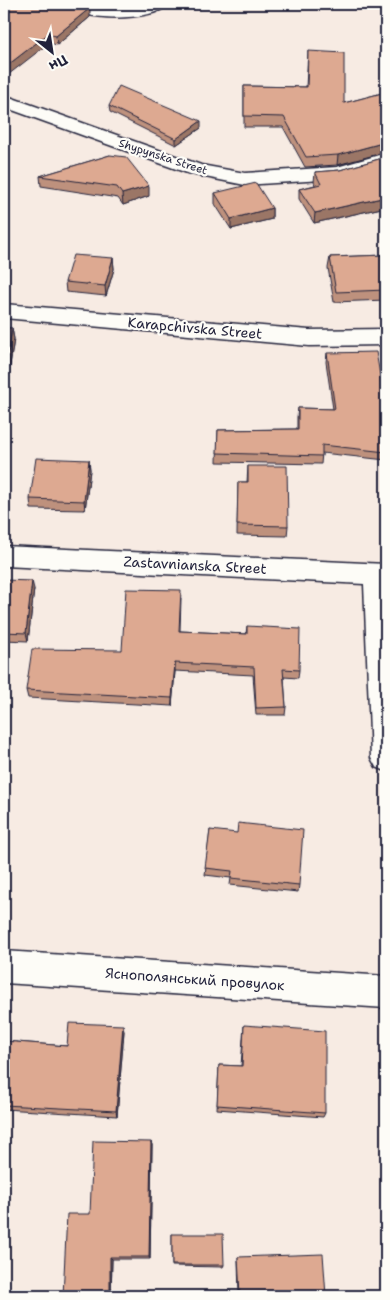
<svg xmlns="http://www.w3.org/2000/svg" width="390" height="1300" font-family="'Shantell Sans',sans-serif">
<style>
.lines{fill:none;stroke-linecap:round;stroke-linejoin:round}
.minor-casing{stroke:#22223b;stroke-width:3}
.minor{fill:#fdfcf7;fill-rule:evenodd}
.wall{fill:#be917d;stroke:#22223b}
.shaded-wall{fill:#9b7666;stroke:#22223b}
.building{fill:#dda991;stroke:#22223b}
.labels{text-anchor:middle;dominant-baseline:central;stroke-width:4.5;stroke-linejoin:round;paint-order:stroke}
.far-street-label{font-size:11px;fill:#22223b;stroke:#fdfcf7}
.street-label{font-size:14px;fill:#22223b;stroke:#fdfcf7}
</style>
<rect width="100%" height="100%" fill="#f7ebe3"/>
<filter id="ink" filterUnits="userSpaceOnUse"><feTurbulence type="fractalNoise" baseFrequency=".02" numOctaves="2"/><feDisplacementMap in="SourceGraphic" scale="10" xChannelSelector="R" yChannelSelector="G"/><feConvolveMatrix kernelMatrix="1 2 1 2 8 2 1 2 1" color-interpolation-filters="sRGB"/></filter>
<g filter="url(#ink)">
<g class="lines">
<g class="minor-casing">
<g id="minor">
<path d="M64,4C82,3 98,8 116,8C134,8 150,3 168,4C155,22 77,22 64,4Z"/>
<polygon points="4,95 201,165 245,173 337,167 386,153 386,165 338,179 245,185 190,174 4,107"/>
<polygon points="4,304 309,330 386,329 386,345 309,346 4,318"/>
<polygon points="4,546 386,564 386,771 376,767 371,758 364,584 4,566"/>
<polygon points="4,951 386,976 386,1008 4,983"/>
</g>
</g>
<use href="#minor" class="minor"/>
</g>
<g class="wall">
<polygon points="4,4 90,17 57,45 49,43"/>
<polygon points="78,4 106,4 104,5"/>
<polygon points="308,51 344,103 386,92 386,152 337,165 305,167 283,127 244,127 244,86 306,87"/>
<polygon points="109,106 201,128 176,145 110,112"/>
<polygon points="110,155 149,196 123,205 118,198 41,186 40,176"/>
<polygon points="386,157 386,207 314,223 299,199 299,189 315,185 314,182 315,172 340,170"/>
<polygon points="215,193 272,208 272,219 231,229 215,204"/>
<polygon points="386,255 386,300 334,302 328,268 330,257"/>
<polygon points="113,258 114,269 106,296 66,292 65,282"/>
<polygon points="4,328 12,328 14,339 7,384 4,384"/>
<polygon points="327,353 386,409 386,460 322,453 321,464 217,462 218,430 297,429 297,417 298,408 333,409 326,362"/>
<polygon points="89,460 90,470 85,510 31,509 30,499"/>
<polygon points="248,466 288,526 287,536 237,535 238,482 247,482"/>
<polygon points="4,580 34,589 28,641 4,640"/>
<polygon points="181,598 180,631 246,634 247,626 299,670 298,678 284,677 286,707 285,715 256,715 253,675 175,671 172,706 28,698 26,690 122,650"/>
<polygon points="210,830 299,885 298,892 230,885 231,878 205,875"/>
<polygon points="244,1025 325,1113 323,1117 217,1109 219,1065 241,1066"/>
<polygon points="124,1031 117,1116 4,1109 4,1041 67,1046"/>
<polygon points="151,1142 152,1145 150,1259 112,1259 111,1296 63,1296 90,1214"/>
<polygon points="172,1234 224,1265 223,1267 172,1266"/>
<polygon points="238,1257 326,1296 239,1296 238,1259"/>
</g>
<g class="shaded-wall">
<polygon points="90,8 90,17 57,45 56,36"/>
<polygon points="48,34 49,43 4,78 4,68"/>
<polygon points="201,121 201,128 176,145 176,139"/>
<polygon points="386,142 386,152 337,165 338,155"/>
<polygon points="149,186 149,196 123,205 122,194"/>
<polygon points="386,197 386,207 314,223 315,213"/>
<polygon points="272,208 272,219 231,229 231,219"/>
<polygon points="113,258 114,269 106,296 105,286"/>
<polygon points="12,328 14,339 7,384 5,373"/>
<polygon points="89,460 90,470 85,510 84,501"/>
<polygon points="32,581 34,589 28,641 26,633"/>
<polygon points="175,663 175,671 172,706 172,698"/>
<polygon points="123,1025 124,1031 117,1116 116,1111"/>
<polygon points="151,1142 152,1145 150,1259 149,1257"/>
<polygon points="110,1257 112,1259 111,1296 110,1296"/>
</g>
<g class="building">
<polygon points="4,4 75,4 90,8 56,36 48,34 4,68"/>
<polygon points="308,51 344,53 344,103 386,92 386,142 338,155 306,157 284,117 244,116 244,86 307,87"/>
<polygon points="119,86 201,121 176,139 109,106"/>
<polygon points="110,155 126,157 149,186 122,194 117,187 40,176"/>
<polygon points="386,157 386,197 315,213 299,189 321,184 315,172 340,170"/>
<polygon points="256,183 272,208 231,219 215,193"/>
<polygon points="73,255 113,258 105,286 65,282"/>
<polygon points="386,255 386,290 336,292 330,257"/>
<polygon points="4,328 12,328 5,373 4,373"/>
<polygon points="376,352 386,409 386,452 322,445 322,456 217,453 218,430 298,429 298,408 335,409 327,353"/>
<polygon points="36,458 89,460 84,501 30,499"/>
<polygon points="248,466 287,466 288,526 237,525 238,482 248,482"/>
<polygon points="4,580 32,581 26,633 4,632"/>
<polygon points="126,589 181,590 179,631 247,634 247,626 300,629 299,670 283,669 286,707 256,708 254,667 175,663 172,698 26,690 32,649 122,650"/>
<polygon points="238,823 303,830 299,885 231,878 232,871 205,868 210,830 237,833"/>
<polygon points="69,1023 123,1025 116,1111 4,1105 4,1041 67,1046"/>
<polygon points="244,1025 325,1031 325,1113 217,1105 219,1065 242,1066"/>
<polygon points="93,1141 151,1142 149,1257 110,1257 110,1296 63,1296 67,1214 90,1214"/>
<polygon points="172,1234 223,1234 224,1265 172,1265"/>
<polygon points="323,1254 326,1296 240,1296 238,1257"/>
</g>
</g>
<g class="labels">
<g class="far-street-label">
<text transform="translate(163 157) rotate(18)">Shypynska Street</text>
</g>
<g class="street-label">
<text transform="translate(195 328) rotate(5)">Karapchivska Street</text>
<text transform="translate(195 565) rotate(3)">Zastavnianska Street</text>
<text transform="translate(195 979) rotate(4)">Яснополянський провулок</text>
</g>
</g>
<rect width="390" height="1300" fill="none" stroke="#fdfcf7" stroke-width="20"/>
<rect x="10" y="10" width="370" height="1280" fill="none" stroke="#22223b" stroke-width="2" filter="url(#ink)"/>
<g transform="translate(52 52) rotate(150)" stroke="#fdfcf7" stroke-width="4" paint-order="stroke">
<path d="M0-4L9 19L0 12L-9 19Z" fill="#22223b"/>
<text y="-8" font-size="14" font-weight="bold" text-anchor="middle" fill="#22223b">Пн</text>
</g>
</svg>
